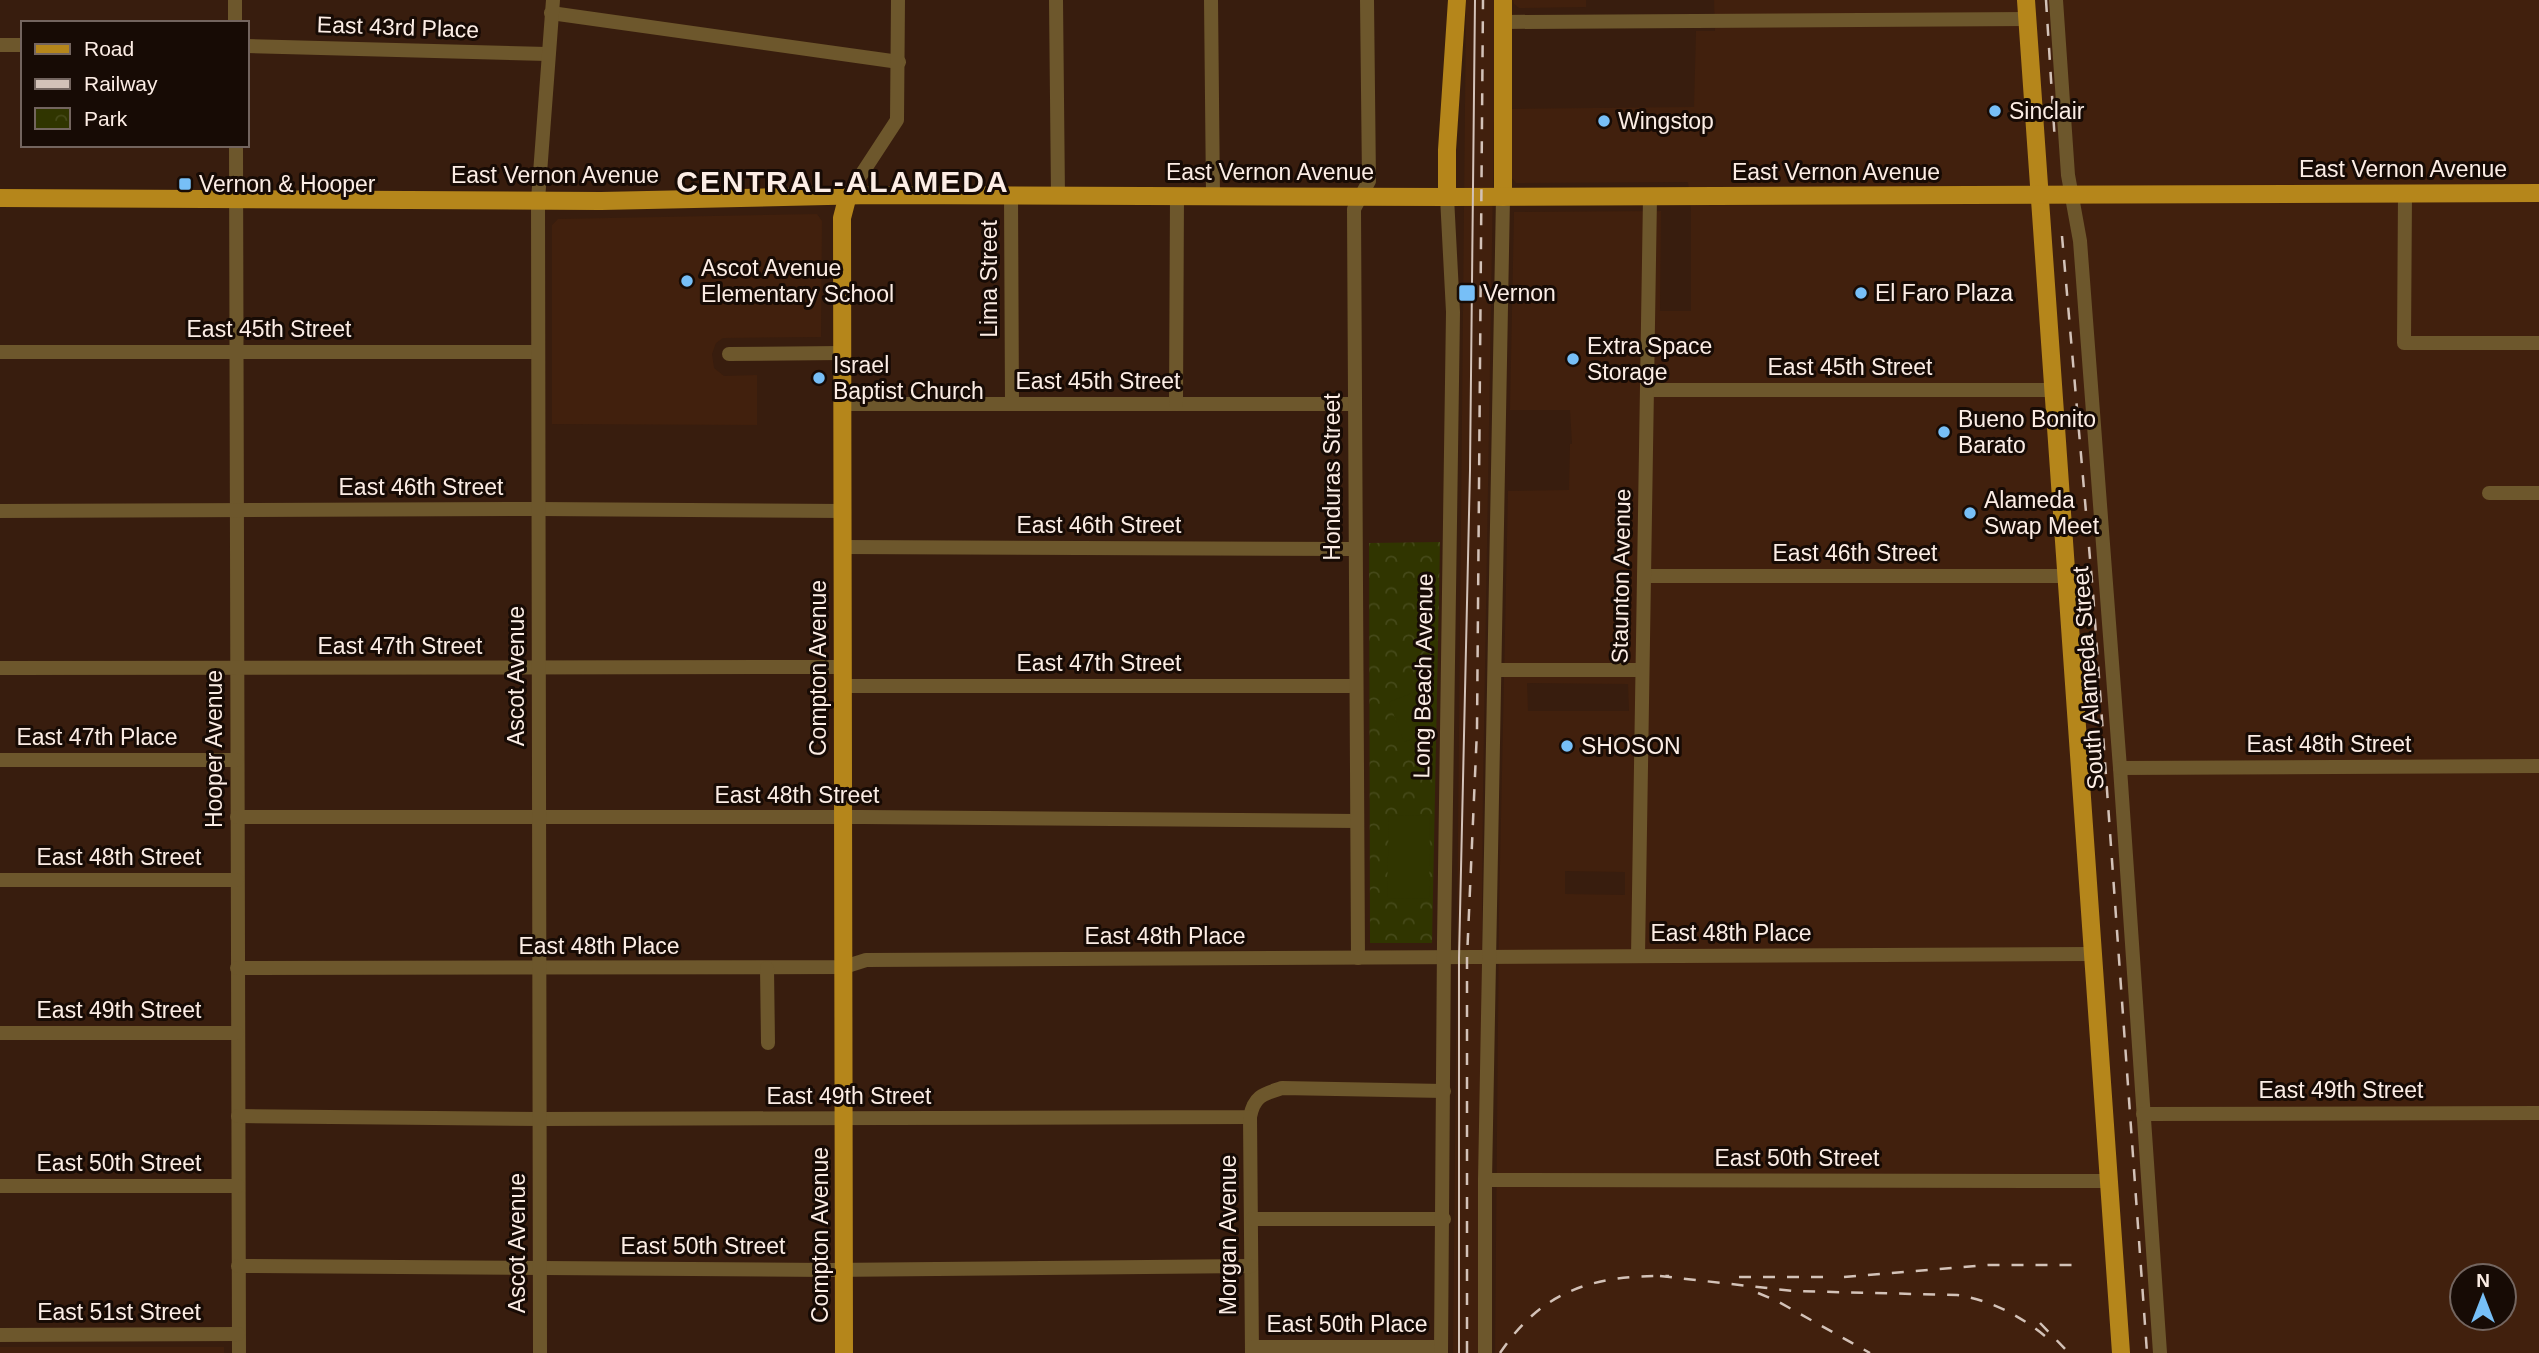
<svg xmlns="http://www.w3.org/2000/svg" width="2539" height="1353" font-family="Arial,sans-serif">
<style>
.built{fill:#41200d;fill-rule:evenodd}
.park{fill:url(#park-crowns)}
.pitch{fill:#303500}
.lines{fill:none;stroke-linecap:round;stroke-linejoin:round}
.minor{stroke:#6d572c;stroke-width:14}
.major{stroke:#b5861b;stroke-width:18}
.tram{stroke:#d3c2b8;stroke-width:2}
.rail{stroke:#d3c2b8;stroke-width:2.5;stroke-dasharray:12 12;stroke-linecap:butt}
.poi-dot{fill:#77bff7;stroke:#170b05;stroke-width:2.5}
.labels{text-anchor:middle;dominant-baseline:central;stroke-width:6;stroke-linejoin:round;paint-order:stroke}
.street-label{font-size:23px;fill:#fcede5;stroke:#170b05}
.poi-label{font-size:23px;fill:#fcede5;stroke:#170b05;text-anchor:start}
.district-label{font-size:30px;font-weight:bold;letter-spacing:2px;fill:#fcede5;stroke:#170b05}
</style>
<defs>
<pattern id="park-crowns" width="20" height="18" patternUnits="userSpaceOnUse" patternTransform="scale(1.75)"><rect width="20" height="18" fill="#303500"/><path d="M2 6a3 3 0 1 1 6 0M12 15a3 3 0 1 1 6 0" fill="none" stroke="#454919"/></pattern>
</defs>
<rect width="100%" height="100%" fill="#381d0e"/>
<g class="built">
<polygon points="1466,0 1496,0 1483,791 1479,1353 1453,1353"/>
<polygon points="1513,0 1586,0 1586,7 1519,8 1514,4"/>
<path d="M1714,0H2539V1353H1495L1499,912L1508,491L1569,490L1570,444H1572L1570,410H1510L1514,212L1661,211L1660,311H1691V211L1688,182L1516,183L1510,176V109L1694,107L1696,31H1715ZM1527,683L1628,684L1629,711H1528ZM1565,871L1625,872V895L1565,894ZM2462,1276H2504V1318H2462Z"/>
<polygon points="817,214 822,221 821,337 723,338 716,343 712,354 714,368 724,376 757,375 757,425 552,424 552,225 558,219"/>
<rect x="0" y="1347" width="224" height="6"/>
</g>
<polygon class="park" points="1440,542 1432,943 1370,943 1369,543"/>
<g class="pitch">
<polygon points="1415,692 1430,732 1404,742 1389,702"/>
<polygon points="1389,815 1430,816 1429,899 1387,898"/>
</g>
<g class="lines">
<g class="minor">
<polyline points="235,0 235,23"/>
<polyline points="1056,0 1058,196"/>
<polyline points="1211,0 1213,196"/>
<polyline points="2056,0 2068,175 2080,241 2120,768 2160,1353"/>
<polyline points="551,13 899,62"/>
<polyline points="1503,22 2028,19"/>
<polyline points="0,45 23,45"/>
<polyline points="247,46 547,54"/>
<polyline points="236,145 239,1353"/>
<polyline points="2405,194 2404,343 2539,343"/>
<polyline points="848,195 897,120 898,0"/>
<polyline points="1011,195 1012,404"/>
<polyline points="0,352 538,352"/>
<polyline points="729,354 842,353"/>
<polyline points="1647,390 2054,390"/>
<polyline points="842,404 1354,404"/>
<polyline points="1176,404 1177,196"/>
<polyline points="2489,493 2539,493"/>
<polyline points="0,511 539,509 843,511"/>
<polyline points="843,547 1355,549"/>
<polyline points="1644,576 2067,576"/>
<polyline points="0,668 842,667"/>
<polyline points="1495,670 1642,670"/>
<polyline points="842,686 1355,686"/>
<polyline points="0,760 237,760"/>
<polyline points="2120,768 2539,766"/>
<polyline points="237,817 863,817 1356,821"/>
<polyline points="0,880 237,880"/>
<polyline points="1638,956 1650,197"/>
<polyline points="1358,958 1354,209 1369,181 1367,0"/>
<polyline points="237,968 844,967 866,960 2093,954"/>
<polyline points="767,968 768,1043"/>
<polyline points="0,1033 237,1033"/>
<polyline points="2143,1114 2539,1113"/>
<path d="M238,1116L540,1119L1250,1117C1254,1096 1263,1094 1282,1088L1444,1091"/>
<polyline points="1250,1117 1252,1353"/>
<polyline points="1485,1180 2109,1181"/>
<polyline points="0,1186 238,1186"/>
<polyline points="1252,1219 1444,1219"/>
<polyline points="238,1266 829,1270 1251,1266"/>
<polyline points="0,1335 238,1334"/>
<polyline points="1252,1347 1441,1347"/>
<polyline points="540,1353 538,200 553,0"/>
<polyline points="1441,1353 1444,942 1453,312 1447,197"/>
<polyline points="1485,1353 1485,1180 1503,197"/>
</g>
<g class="major">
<polyline points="2026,0 2121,1353"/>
<polyline points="1447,197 1447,150 1457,0"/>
<polyline points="1503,197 1503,0"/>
<polyline points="0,198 601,201 871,195 1447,197 2539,193"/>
<polyline points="844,1353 842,218 848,195"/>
</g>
<polyline class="tram" points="1459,1353 1459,958 1470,470 1475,0"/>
<g class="rail">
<polyline points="2046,0 2055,143"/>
<polyline points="2062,236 2093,593 2147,1353"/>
<path d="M1660,1276L1793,1291L1957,1295C1990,1300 2019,1315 2045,1336"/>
<polyline points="1739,1277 1832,1277"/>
<polyline points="1844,1277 1988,1265 2072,1265"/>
<polyline points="1758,1293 1777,1301 1870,1353"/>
<polyline points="2040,1323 2069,1353"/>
<polyline points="1467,1353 1467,958 1477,730 1483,0"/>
<path d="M1500,1353C1543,1289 1595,1275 1669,1276"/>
</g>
</g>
<g class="poi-dot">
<circle cx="1995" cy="111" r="7"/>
<circle cx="1604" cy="121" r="7"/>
<rect x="178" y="177" width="14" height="14" rx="3.5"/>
<circle cx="687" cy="281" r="7"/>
<rect x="1458" y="284" width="18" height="18" rx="3.5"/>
<circle cx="1861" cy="293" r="7"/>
<circle cx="1573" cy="359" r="7"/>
<circle cx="819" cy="378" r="7"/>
<circle cx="1944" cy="432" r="7"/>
<circle cx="1970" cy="513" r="7"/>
<circle cx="1567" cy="746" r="7"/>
</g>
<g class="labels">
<g class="street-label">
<text transform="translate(398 27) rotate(2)">East 43rd Place</text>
<text x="2403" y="169">East Vernon Avenue</text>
<text x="1270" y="172">East Vernon Avenue</text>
<text x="1836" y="172">East Vernon Avenue</text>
<text x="555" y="175">East Vernon Avenue</text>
<text transform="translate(989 279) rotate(-90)">Lima Street</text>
<text x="269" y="329">East 45th Street</text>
<text x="1850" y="367">East 45th Street</text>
<text x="1098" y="381">East 45th Street</text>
<text transform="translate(1332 477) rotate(-90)">Honduras Street</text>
<text x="421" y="487">East 46th Street</text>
<text x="1099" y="525">East 46th Street</text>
<text x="1855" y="553">East 46th Street</text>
<text transform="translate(1621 576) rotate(-89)">Staunton Avenue</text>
<text x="400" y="646">East 47th Street</text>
<text x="1099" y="663">East 47th Street</text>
<text transform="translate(818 668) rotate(-90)">Compton Avenue</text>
<text transform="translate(516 676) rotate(-90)">Ascot Avenue</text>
<text transform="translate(1423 676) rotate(-89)">Long Beach Avenue</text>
<text transform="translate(2088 678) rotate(-94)">South Alameda Street</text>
<text x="97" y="737">East 47th Place</text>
<text x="2329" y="744">East 48th Street</text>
<text transform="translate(214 749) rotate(-90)">Hooper Avenue</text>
<text x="797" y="795">East 48th Street</text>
<text x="119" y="857">East 48th Street</text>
<text x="1731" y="933">East 48th Place</text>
<text x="1165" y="936">East 48th Place</text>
<text x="599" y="946">East 48th Place</text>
<text x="119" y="1010">East 49th Street</text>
<text x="2341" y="1090">East 49th Street</text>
<text x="849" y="1096">East 49th Street</text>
<text x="1797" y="1158">East 50th Street</text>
<text x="119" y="1163">East 50th Street</text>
<text transform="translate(820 1235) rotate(-90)">Compton Avenue</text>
<text transform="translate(1228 1235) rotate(-90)">Morgan Avenue</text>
<text transform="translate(517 1243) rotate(-90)">Ascot Avenue</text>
<text x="703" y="1246">East 50th Street</text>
<text x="119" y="1312">East 51st Street</text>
<text x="1347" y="1324">East 50th Place</text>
</g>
<g class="poi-label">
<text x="2009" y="111">Sinclair</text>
<text x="1618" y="121">Wingstop</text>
<text x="199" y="184">Vernon &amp; Hooper</text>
<text x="701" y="268">Ascot Avenue<tspan x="701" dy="26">Elementary School</tspan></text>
<text x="1483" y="293">Vernon</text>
<text x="1875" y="293">El Faro Plaza</text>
<text x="1587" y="346">Extra Space<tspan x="1587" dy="26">Storage</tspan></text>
<text x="833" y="365">Israel<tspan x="833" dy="26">Baptist Church</tspan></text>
<text x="1958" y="419">Bueno Bonito<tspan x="1958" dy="26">Barato</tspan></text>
<text x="1984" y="500">Alameda<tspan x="1984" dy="26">Swap Meet</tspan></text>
<text x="1581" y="746">SHOSON</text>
</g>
<g class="district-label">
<text x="843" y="181">CENTRAL-ALAMEDA</text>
</g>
</g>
<rect x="21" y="21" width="228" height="126" fill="#170b05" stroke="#73655f" stroke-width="2"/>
<rect x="35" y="44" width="35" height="10" fill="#b5861b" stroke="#73655f" stroke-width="2"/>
<text x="84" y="56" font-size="21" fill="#fcede5">Road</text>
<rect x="35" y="79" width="35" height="10" fill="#d3c2b8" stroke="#73655f" stroke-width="2"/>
<text x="84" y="91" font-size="21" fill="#fcede5">Railway</text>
<rect x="35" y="108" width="35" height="21" fill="url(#park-crowns)" stroke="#73655f" stroke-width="2"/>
<text x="84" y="126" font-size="21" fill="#fcede5">Park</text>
<g transform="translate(2483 1297)"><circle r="33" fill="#170b05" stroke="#73655f" stroke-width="2"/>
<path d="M0-5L12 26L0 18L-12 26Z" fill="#77bff7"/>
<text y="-10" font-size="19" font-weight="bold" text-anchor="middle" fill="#fcede5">N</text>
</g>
</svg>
